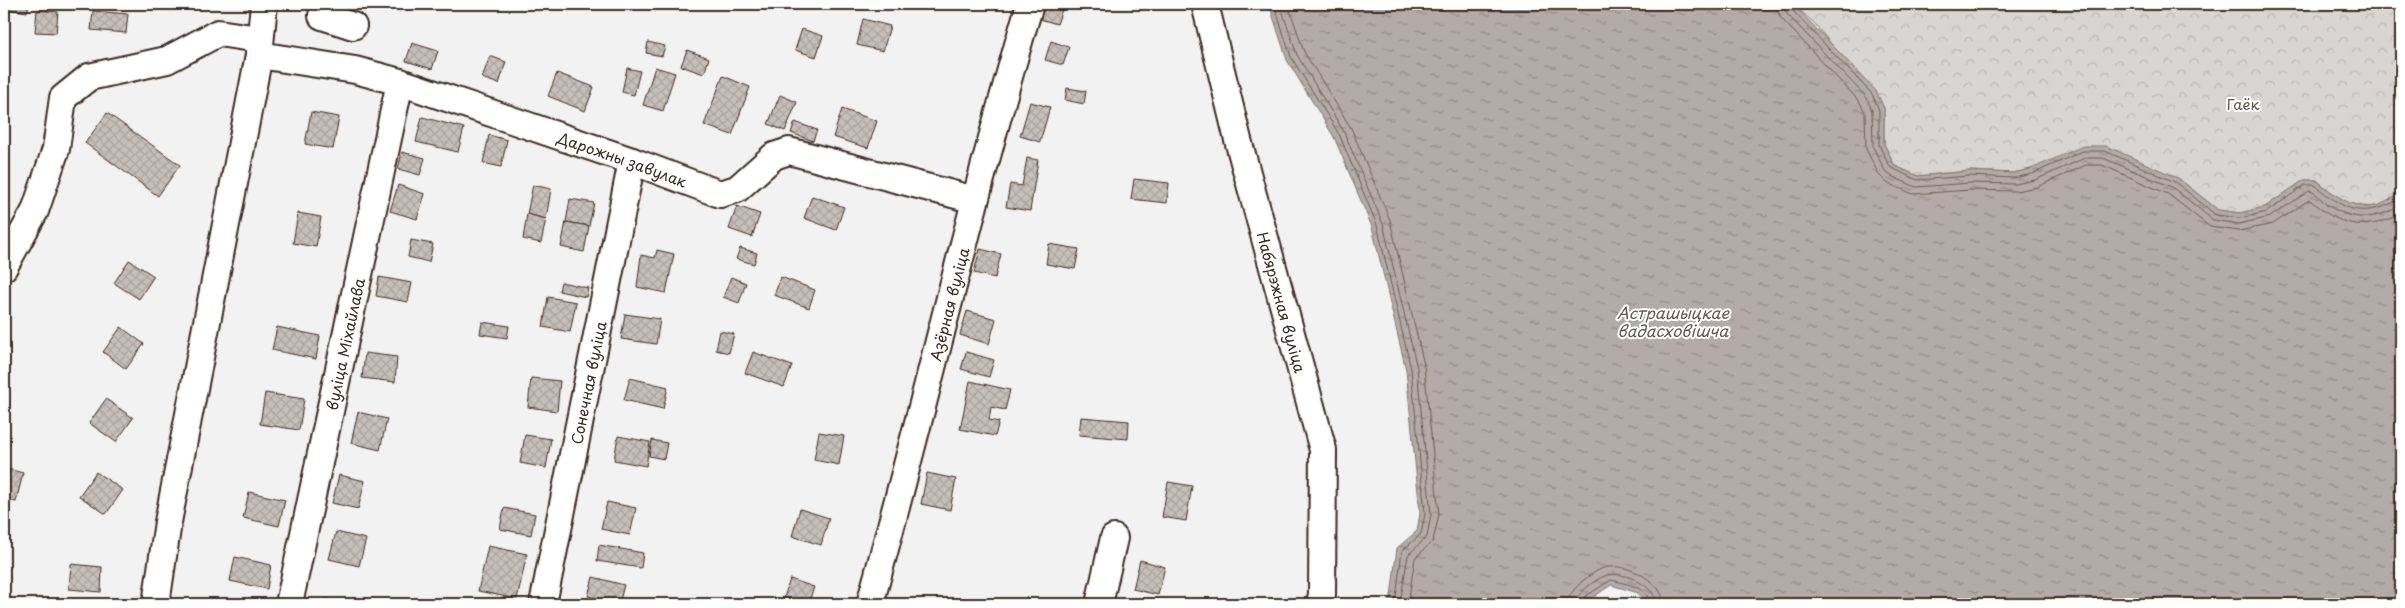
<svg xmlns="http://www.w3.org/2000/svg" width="2405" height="608" font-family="'Playpen Sans',sans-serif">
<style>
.forest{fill:url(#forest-crowns);stroke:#8a8078}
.water{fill:url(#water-ripples);stroke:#827770}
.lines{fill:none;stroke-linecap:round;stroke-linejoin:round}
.shore{stroke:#6b5e55;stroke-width:1}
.building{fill:url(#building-cross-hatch);stroke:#3b2a1e}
.minor-casing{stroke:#3b2a1e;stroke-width:30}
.minor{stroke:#fff;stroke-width:26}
.labels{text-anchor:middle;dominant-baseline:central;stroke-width:4;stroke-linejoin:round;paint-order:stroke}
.park-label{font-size:15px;fill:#62554b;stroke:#fff}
.street-label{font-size:15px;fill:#3b2a1e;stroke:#fff}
.water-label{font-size:16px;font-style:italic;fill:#65574e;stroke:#fff}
</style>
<defs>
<pattern id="forest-crowns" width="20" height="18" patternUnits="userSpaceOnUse" patternTransform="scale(1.25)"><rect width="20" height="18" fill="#d8d5d2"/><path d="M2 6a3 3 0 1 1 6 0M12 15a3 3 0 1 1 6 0" fill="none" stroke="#bab7b4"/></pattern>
<pattern id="water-ripples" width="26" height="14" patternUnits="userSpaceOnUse" patternTransform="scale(1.25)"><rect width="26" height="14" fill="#b2aba7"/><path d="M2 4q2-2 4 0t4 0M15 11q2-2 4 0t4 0" fill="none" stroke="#928b87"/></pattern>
<pattern id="building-cross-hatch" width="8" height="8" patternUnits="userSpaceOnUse" patternTransform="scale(1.25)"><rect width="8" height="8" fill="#c6c0bd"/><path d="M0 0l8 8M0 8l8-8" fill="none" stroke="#aba5a2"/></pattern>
</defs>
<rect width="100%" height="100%" fill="#f3f2f2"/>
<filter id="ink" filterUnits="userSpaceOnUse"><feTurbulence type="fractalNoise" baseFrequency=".02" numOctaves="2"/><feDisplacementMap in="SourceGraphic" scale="10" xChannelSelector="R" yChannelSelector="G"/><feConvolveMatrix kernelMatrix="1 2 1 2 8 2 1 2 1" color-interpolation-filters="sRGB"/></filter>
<g filter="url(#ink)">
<path class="forest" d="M1793,4H2401V194C2394,197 2384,204 2376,206C2352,210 2333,194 2317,180H2304L2265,207L2240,213L2218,210L2178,178L2031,169L2013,173L1969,171L1918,176L1895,166L1884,144V108L1814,23Z"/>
<path class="water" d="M1269,4H1793L1876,91L1884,108V144L1895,166L1918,176L1969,171L2013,173L2031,169L2083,146H2106L2178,178L2218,210L2240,213L2265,207L2304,180H2316C2333,194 2352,210 2376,206C2384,204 2394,197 2401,194V604H1647L1638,593L1611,585L1583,604H1387L1391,596L1397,548L1417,531L1420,513L1406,370L1372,227L1334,137L1287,60Z"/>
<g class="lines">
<g class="shore">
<polyline points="1274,4 1291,57 1339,134 1377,225 1411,369 1425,513 1421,534 1402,551 1396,597 1392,604"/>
<polyline points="1280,4 1297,55 1344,132 1383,224 1417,368 1431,514 1427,537 1408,555 1400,604"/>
<polyline points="1288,4 1304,52 1351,128 1390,220 1424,365 1439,514 1433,541 1415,558 1408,604"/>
<path d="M1776,4L1780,17L1860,102L1865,113L1866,149L1879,175L1887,183L1913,194L1970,190L2016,191L2037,187L2086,165H2102L2168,194L2210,227L2239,231L2273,224L2309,200C2314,202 2317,207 2322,210C2348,229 2374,228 2401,214"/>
<path d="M1783,4L1787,14L1867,98L1872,111L1873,147L1885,171L1891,176L1916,187L1970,183L2015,184L2035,180L2085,158H2103L2172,187L2213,220L2239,224L2270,217L2309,191C2317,192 2321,200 2327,205C2355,222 2373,220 2401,206"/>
<path d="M1790,4L1791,9L1872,94L1879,110V145L1890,167L1917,180L1969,176L2014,178L2032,174L2083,151H2105L2175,182L2216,215L2240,218L2267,212L2305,185H2315C2347,213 2362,218 2401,199"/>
<path d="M1567,604C1568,590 1594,569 1608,567C1628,564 1663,581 1664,604"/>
<path d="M1575,604C1575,594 1598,577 1608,575C1624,571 1656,586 1657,604"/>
<path d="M1581,604L1583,598L1611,580C1626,584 1648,586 1650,604"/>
</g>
</g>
<g class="building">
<polygon points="9,4 29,4 27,12 8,9"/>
<polygon points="1046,4 1064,4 1057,24 1040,19"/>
<polygon points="37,10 58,12 56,33 35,32"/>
<polygon points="93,11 128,14 126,33 91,30"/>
<polygon points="863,19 890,26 883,51 857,45"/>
<polygon points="802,29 823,36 816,57 795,50"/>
<polygon points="1051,41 1069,47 1063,65 1045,60"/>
<polygon points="648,42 665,46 662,56 646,53"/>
<polygon points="412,43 438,51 432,69 406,61"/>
<polygon points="687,50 709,58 704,74 681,66"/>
<polygon points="490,56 506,62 499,84 482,78"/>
<polygon points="655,67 675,73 663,111 643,105"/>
<polygon points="627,68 640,71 634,95 622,92"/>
<polygon points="557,73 594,87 585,111 548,96"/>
<polygon points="723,76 750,87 732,135 704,125"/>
<polygon points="1067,88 1086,91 1084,104 1065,100"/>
<polygon points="780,95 797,102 785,131 768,124"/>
<polygon points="1030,102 1050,107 1040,142 1020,136"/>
<polygon points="842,109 877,121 868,148 833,137"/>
<polygon points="311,112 339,117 333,149 305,144"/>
<polygon points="107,113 180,165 158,196 85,143"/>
<polygon points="422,117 464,128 458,152 416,142"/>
<polygon points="795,122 817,130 813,141 791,133"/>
<polygon points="489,135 507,140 501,167 483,163"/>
<polygon points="402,152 425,158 420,175 398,169"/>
<polygon points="1027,158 1038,160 1030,211 1006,207 1010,184 1022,186"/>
<polygon points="1134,179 1169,183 1167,203 1131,199"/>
<polygon points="398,185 425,194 417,219 390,211"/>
<polygon points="533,185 551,189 546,219 527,214"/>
<polygon points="812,196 844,207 836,230 804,218"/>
<polygon points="570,199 594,203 589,226 566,222"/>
<polygon points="737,206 760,214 752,237 729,229"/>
<polygon points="298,213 321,217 316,247 293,243"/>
<polygon points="527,214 546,219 541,243 523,239"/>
<polygon points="566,222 589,226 584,252 561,247"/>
<polygon points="411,240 433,244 429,262 408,257"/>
<polygon points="1049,244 1079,249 1075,269 1046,264"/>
<polygon points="740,248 757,253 754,264 736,259"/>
<polygon points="980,249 1001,254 995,278 974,273"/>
<polygon points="657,250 674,254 666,293 637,287 641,255 655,258"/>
<polygon points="129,260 154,276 139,299 114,283"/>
<polygon points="379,277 412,283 408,302 376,296"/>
<polygon points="731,277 746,283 739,303 723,297"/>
<polygon points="781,277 815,290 809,308 774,295"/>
<polygon points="561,282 588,288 586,297 559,291"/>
<polygon points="548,297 576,302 570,332 543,327"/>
<polygon points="967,311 996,319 989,344 960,335"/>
<polygon points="625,314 660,319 656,344 621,339"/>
<polygon points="482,322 509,326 507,338 480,334"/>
<polygon points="121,327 144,344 126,369 103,352"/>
<polygon points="277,327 320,336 316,359 272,350"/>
<polygon points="720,331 734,334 729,353 716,350"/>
<polygon points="753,352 792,366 784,387 745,373"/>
<polygon points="966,352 994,360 989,377 961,369"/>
<polygon points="365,353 397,357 395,382 362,378"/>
<polygon points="531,378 560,381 557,411 528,407"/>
<polygon points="630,378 668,387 663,409 624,400"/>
<polygon points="970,381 1010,390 1005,410 991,407 989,420 999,422 995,436 960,429"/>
<polygon points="265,393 304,399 299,430 260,424"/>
<polygon points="106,399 133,418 116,442 89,423"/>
<polygon points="358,412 387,419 380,450 351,443"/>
<polygon points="1081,417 1129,421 1128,439 1079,435"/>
<polygon points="819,432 844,436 839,465 814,460"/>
<polygon points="525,435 551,439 546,468 520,463"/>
<polygon points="618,436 650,442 646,466 614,460"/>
<polygon points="652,440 667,443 664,459 649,456"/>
<polygon points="4,468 23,473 16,502 4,499"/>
<polygon points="96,472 123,490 106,514 79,496"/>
<polygon points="927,473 956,479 950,510 921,504"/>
<polygon points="339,475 365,481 358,509 332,503"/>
<polygon points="1168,482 1192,486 1186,521 1162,517"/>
<polygon points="249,492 285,500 279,526 243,518"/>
<polygon points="607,502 636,508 630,535 601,529"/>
<polygon points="504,508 535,514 531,535 500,529"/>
<polygon points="800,509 829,518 821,545 792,536"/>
<polygon points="336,532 366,539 359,566 329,559"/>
<polygon points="599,545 643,553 641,568 597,561"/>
<polygon points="488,546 527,554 517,599 478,591"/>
<polygon points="235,557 271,565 267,589 230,581"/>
<polygon points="1140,560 1165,567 1158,595 1133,589"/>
<polygon points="71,564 102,567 101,592 69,589"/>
<polygon points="593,577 624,585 619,604 588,596"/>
<polygon points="790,579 814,587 808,604 782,604"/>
<polygon points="326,599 341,604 324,604"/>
</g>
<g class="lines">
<g class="minor-casing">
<g id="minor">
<polyline points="324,4 322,16 353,26"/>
<path id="s1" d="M1205,4L1238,140L1323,450L1322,594L1320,604"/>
<path id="s2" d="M259,55L355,70L400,82L632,161L720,194L737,189L774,156L789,151L975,200"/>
<polyline points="4,267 35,211 56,149 63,98 89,77 167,60 218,33 259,39"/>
<polyline points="156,604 168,522 259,55 264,4"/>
<path id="s3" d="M289,604L400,82"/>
<path id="s4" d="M543,604L632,161"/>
<path id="s5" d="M870,604C925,405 971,202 1030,4"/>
<polyline points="1099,604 1114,538"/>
</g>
</g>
<use href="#minor" class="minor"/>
</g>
</g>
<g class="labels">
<g class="park-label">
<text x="2243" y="103">Гаёк</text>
</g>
<g class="street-label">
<text stroke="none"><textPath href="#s2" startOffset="379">Дарожны завулак</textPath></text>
<text stroke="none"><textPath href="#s1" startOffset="308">Набярэжная вуліца</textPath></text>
<text stroke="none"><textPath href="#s5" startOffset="310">Азёрная вуліца</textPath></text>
<text stroke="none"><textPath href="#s3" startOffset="266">вуліца Міхайлава</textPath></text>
<text stroke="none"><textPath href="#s4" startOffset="226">Сонечная вуліца</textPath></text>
</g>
<g class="water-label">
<text x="1673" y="312">Астрашыцкае<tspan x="1673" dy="18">вадасховішча</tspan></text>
</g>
</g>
<rect width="2405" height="608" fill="none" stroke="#fff" stroke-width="20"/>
<rect x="10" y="10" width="2385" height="588" fill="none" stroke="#3b2a1e" stroke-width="2" filter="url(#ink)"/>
</svg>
